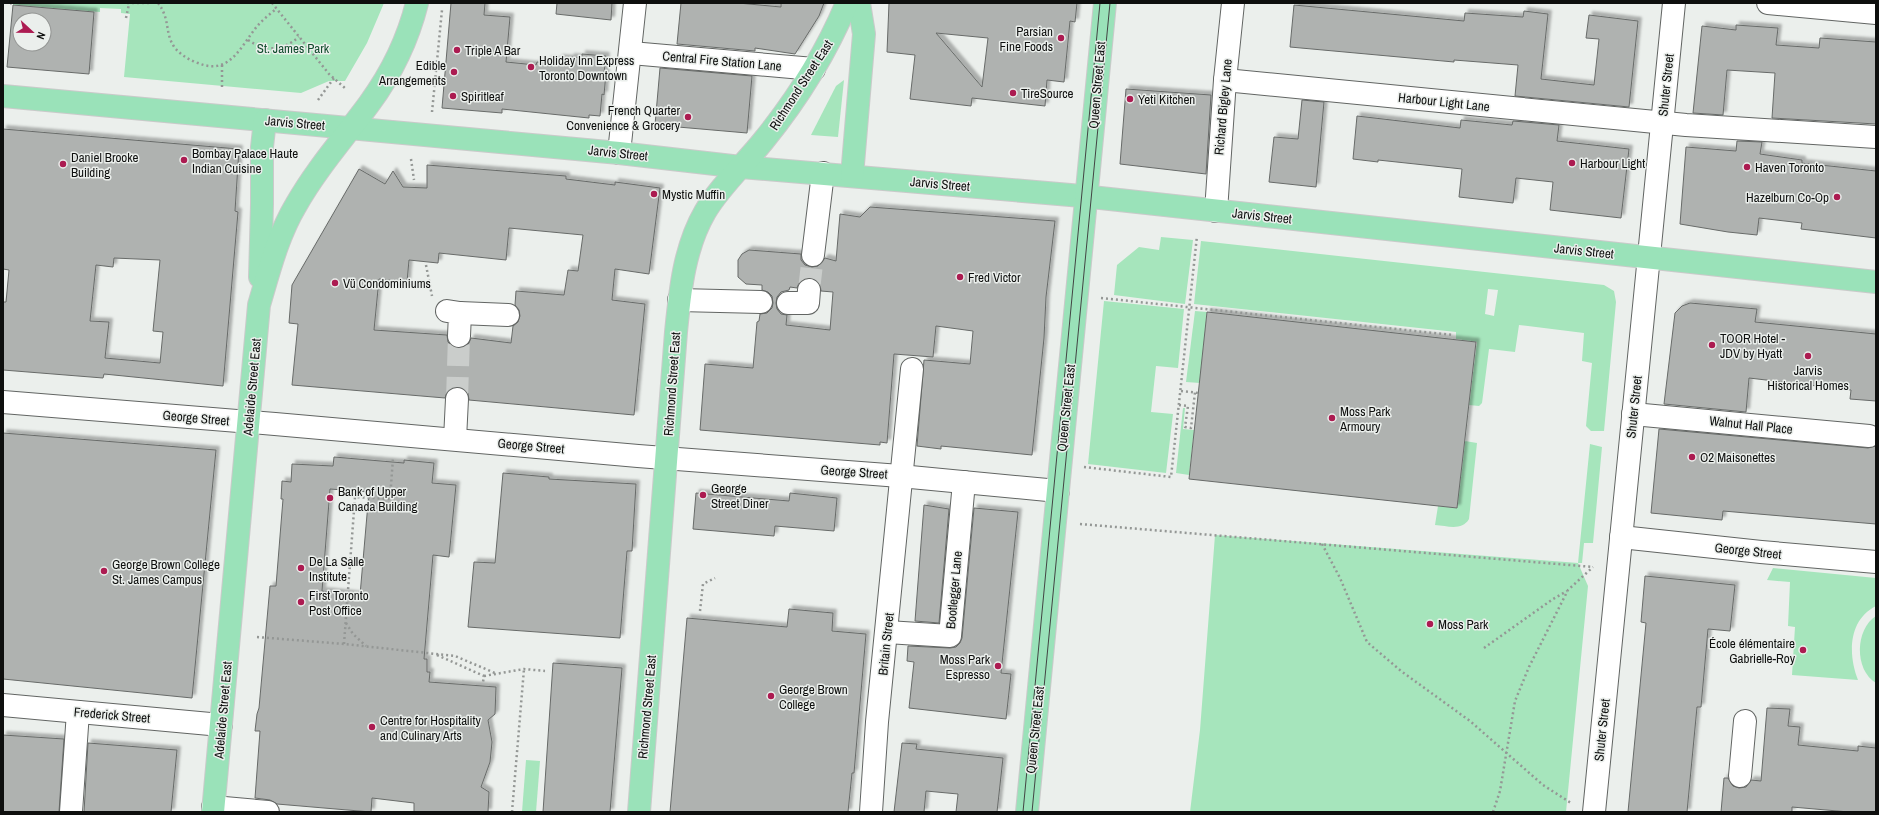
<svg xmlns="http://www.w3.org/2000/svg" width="1879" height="815" font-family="'Archivo Narrow',sans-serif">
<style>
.green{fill:#a6e5bc;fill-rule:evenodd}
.building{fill:#afb2b0;stroke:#686b69;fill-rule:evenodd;filter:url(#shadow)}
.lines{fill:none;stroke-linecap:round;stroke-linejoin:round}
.minor-tunnel{stroke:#cacdcb;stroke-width:22;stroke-dasharray:22 11;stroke-linecap:butt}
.minor-casing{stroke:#626563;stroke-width:24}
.major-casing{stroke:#cacaca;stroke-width:24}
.path{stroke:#949795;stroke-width:2.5;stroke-dasharray:2 3;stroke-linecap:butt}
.minor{stroke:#fff;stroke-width:22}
.major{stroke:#9ae2b9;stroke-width:22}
.tram{stroke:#424443;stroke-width:1}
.poi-dot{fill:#ac1b51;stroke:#ebefec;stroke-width:1.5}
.labels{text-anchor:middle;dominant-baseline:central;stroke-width:3;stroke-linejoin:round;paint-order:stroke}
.poi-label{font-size:13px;fill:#0e0f0e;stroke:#ebefec;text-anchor:start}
.park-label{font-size:13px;fill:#114c2d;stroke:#ebefec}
.street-label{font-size:13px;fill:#0e0f0e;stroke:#ebefec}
</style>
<defs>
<filter id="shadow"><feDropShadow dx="3.5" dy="-3.5" stdDeviation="1" flood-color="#0004"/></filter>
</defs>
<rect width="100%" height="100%" fill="#ebefec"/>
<g class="green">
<polygon points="13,3 384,3 367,43 345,81 329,81 301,93 124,77 130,14 121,13 121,9 100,8 100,12 13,5"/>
<polygon points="844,80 838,137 811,135 836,86"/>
<polygon points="1161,237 1193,240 1185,304 1114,295 1117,265 1139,247 1159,250"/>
<path d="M1201,241L1604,285L1614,291L1616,302L1604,431H1591L1586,426L1592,363L1582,361L1584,333L1519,325L1515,352L1489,349L1482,403L1479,406L1469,405L1477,342L1456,339V332L1194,304ZM1488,289L1498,290L1494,316L1485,314Z"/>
<polygon points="1104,301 1184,309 1178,368 1156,366 1151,412 1173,414 1166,473 1088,464"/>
<polygon points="1195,311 1207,312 1200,383 1186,382"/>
<polygon points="1183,408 1185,408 1183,429 1194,430 1189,475 1176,473"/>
<path d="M1465,441L1477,443L1469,519C1462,531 1448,526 1435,525L1438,506L1457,508Z"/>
<polygon points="1590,444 1602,447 1593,543 1584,543 1582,563 1578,563 1588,586 1566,812 1190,812 1200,730 1215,535 1578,563"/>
<path d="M1773,568L1876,578V606C1848,620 1848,655 1858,680L1792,675L1795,627L1788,626L1790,582L1767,580Z"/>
<path d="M1876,616V683C1854,670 1855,629 1876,616Z"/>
<polygon points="526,760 540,761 536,812 522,812"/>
</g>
<g class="building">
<polygon points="451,3 485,3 484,15 510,17 506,62 536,65 537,62 548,63 548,60 559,61 559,58 570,59 571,57 582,58 582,54 606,56 604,73 606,73 604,95 602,94 600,116 589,115 589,118 502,109 502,113 442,108"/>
<polygon points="557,3 612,3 611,20 556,14"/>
<polygon points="681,3 738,3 781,7 781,3 824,3 819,16 795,54 755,48 755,51 677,44"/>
<path d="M889,3H1077L1075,22L1070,21L1064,82L1047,80L1045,106L972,98L971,106L910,99L915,55L887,52ZM936,33L988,38L982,87Z"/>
<path d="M13,5L94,12L89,74L7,67ZM20,20H44V44H20Z"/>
<polygon points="1294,5 1464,21 1465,13 1523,17 1524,11 1548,14 1541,79 1594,85 1599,39 1586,38 1589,15 1638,21 1629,107 1515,96 1518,65 1454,60 1454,62 1290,47"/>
<polygon points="1736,25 1778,28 1776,45 1819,48 1820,38 1876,42 1876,124 1772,118 1775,73 1727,70 1723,115 1693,113 1702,26 1736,30"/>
<polygon points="660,68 752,76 747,133 655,125"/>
<polygon points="1126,89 1211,95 1206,174 1120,164"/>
<polygon points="1302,100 1324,102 1316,187 1269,182 1274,137 1298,139"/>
<polygon points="1357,116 1460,128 1461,120 1512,125 1513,121 1559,125 1557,141 1629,149 1621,218 1550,210 1553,182 1516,178 1513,203 1459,197 1462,169 1378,160 1378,162 1353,159"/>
<path d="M3,129L239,149L235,211L238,212L223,386L104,374L103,378L3,370V302H6L9,270L3,269ZM114,258L160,260L153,331L163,332L160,363L105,358L109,322L90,321L96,265L113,267Z"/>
<polygon points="1737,141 1762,142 1760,154 1802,160 1802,163 1876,171 1876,238 1801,229 1802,223 1759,218 1757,235 1728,232 1680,224 1686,147 1736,151"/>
<path d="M427,165L566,176V179L615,185V182L660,188L649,274L615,269L612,300L645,304L634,415L469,400L468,393L463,388L458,387L451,388L447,392L445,398L292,385L298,324L289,323L292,285L359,169L385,184L393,171L403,187L427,188ZM509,228L583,235L578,271L568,270L564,295L516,291L515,305L519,310L520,316L518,322L513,326L511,343L471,338L469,343L465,347L458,348L453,347L448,342L447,335L374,330L379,279L407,282L409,260L438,263L439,253L506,260Z"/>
<path d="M870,207L1055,221L1046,297L1044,338L1032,455L941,446V449L917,446L924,360L970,364L973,331L936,326L933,357L894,354L887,443L880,442V445L700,430L705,364L753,368L757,322L759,321L760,314L767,313L772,308L773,303L772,296L768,292L762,290V285L746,284L738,277V260L742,254L749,250L801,254V260L805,265L812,267L818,266L825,258L836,261L840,214L860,217ZM810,278L816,280L820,284L821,291L833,292L830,330L786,325L787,315L781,314L777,309L776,303L777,297L781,292L789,290L790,287L797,288L799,283L803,279Z"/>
<polygon points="1690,303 1757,309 1755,322 1876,334 1876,401 1850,399 1851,390 1749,378 1746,412 1664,404 1675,313 1682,306"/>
<polygon points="1207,312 1476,342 1457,508 1189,479"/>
<polygon points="1659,429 1868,448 1876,446 1876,524 1723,511 1722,520 1651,513"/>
<polygon points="3,433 216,450 192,698 3,679"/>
<path d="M334,457L404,463V460L434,463L432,483L456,485L449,557L433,555L424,659H427V672H430L429,682L496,687L495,714L488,720L492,742L490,762L481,787L489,792L488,812H414V803L372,798L371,812L277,804L270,800L255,798L260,731H255L257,714L259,708L270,586H276L283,499H281L282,481L291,482L292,464L333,466ZM330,489L369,492L360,595L322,591Z"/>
<polygon points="503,473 549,477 549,479 636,484 632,551 627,551 620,638 468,627 474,562 495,563"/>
<polygon points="696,493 789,501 790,493 837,498 834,531 775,526 774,536 693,529"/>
<polygon points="924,505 949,509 939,623 915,621"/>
<polygon points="974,508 1018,512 1001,673 1011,674 1006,719 909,708 914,662 907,661 908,646 950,648 956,647 960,643 962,638"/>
<polygon points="1645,576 1735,585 1730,631 1708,629 1701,707 1697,707 1687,812 1628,812 1646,623 1641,622"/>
<polygon points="789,609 833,613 832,631 866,634 854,773 852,773 848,812 670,812 687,618 787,627"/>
<polygon points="553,663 622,668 610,812 543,812"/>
<polygon points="1767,708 1790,709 1788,726 1800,727 1798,745 1858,751 1858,746 1876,748 1876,812 1849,812 1792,807 1792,812 1721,812 1724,778 1728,778 1733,786 1739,788 1746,787 1751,780 1761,781"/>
<polygon points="3,735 64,739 59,812 3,812"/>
<polygon points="88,743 177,750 171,812 84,812"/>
<polygon points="902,743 917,744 916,749 1003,758 997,812 956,812 958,794 926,791 924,812 894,812"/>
</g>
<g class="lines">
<g class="minor-tunnel">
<polyline points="809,290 813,255"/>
<polyline points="457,399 459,336"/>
</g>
<g class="minor-casing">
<g id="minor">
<polyline points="1768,3 1876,13"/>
<polyline points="631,53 814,69"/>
<polyline points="1225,80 1686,125 1876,137"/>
<polyline points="619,153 635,3"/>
<polyline points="1216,211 1225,80 1233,3"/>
<polyline points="813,255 823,173"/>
<polyline points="679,300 761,302"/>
<polyline points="788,303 808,303 809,290"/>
<polyline points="447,311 460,313 459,336"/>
<polyline points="460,313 508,315"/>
<polyline points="3,402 275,424 638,456 900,476 1058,491"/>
<polyline points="1633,414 1869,436"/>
<polyline points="455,439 457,399"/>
<polyline points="1621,537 1761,552 1876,562"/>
<polyline points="887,632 950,636 964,482"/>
<polyline points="3,705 221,725"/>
<polyline points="1740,776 1745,721"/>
<polyline points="213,807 268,812"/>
<polyline points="71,812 78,712"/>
<polyline points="871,812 877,722 912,369"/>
<polyline points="1594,812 1674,3"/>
</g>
</g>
<g class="major-casing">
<g id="major">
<polyline points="3,96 619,153 741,167 1082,196 1876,282"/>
<polyline points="852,176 864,34 859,3"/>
<polyline points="260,277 262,204 262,147 265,120"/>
<path d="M213,812L259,305C269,271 278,235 296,205C317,168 344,138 369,104C391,74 408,39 417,3"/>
<path d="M639,812L676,332C680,292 684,248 705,212C720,186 745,164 764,140C798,98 826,53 847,3"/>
<polyline points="1027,812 1105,3"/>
</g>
</g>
<g class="path">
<polyline points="127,3 150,3"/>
<path d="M158,3C171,20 164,33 175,48C181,55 189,60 198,63C232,77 242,42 260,23C265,18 271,13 276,9"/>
<polyline points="272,3 329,74 346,89"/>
<polyline points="10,4 11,3"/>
<polyline points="126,18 129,4"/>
<path d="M248,40C266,52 282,51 299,37"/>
<polyline points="222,65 222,90"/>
<polyline points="318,100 334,78"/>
<polyline points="432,112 442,10"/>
<polyline points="411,159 414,180"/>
<polyline points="426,265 432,296"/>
<polyline points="1101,298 1453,335"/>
<polyline points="1181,391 1199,393"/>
<polyline points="1179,405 1188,406 1185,427 1191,428 1195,392"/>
<polyline points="1084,467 1171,477 1197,236"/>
<polyline points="1080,524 1593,567"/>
<polyline points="1322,544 1340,578 1367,642 1401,671 1470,721 1543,785 1571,803"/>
<polyline points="700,611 703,584 715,578"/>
<polyline points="346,623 353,634 366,646"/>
<polyline points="257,637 344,644 455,656 495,673"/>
<polyline points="344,644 355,497 390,499 393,458"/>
<polyline points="1484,648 1553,599 1567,591"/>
<polyline points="437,655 484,676 483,682"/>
<polyline points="484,676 524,669 545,671"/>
<polyline points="512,812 524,669"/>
<polyline points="1493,812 1500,791 1515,701 1529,667 1568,590 1593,567"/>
</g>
<use href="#minor" class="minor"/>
<use href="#major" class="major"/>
<g class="tram">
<polyline points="1023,812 1100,3"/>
<polyline points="1032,812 1110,3"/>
</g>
</g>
<g class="poi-dot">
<circle cx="1061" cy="38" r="4"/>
<circle cx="457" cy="50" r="4"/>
<circle cx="531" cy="67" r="4"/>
<circle cx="454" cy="72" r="4"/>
<circle cx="1013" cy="93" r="4"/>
<circle cx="453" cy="96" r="4"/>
<circle cx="1130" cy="99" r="4"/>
<circle cx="688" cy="117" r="4"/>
<circle cx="184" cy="160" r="4"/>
<circle cx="1572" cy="163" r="4"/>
<circle cx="63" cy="164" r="4"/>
<circle cx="1747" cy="167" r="4"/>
<circle cx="654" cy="194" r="4"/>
<circle cx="1837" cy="197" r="4"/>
<circle cx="960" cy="277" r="4"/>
<circle cx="335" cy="283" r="4"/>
<circle cx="1712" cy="345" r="4"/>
<circle cx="1808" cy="356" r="4"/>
<circle cx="1332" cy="418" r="4"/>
<circle cx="1692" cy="457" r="4"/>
<circle cx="703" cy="495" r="4"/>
<circle cx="330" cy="498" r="4"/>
<circle cx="301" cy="568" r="4"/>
<circle cx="104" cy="571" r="4"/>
<circle cx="301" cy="602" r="4"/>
<circle cx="1430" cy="624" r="4"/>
<circle cx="1803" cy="650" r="4"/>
<circle cx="998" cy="666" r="4"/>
<circle cx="771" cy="696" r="4"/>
<circle cx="372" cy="727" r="4"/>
</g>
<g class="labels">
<g class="poi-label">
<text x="1053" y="31" text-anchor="end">Parsian<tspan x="1053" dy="15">Fine Foods</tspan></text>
<text x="465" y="50">Triple A Bar</text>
<text x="539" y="60">Holiday Inn Express<tspan x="539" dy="15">Toronto Downtown</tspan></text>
<text x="446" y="65" text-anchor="end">Edible<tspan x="446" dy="15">Arrangements</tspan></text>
<text x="1021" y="93">TireSource</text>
<text x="461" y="96">Spiritleaf</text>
<text x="1138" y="99">Yeti Kitchen</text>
<text x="680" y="110" text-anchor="end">French Quarter<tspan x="680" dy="15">Convenience &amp; Grocery</tspan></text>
<text x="192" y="153">Bombay Palace Haute<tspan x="192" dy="15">Indian Cuisine</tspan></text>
<text x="71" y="157">Daniel Brooke<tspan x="71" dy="15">Building</tspan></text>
<text x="1580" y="163">Harbour Light</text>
<text x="1755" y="167">Haven Toronto</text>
<text x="662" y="194">Mystic Muffin</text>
<text x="1829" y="197" text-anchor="end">Hazelburn Co-Op</text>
<text x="968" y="277">Fred Victor</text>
<text x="343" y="283">Vü Condominiums</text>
<text x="1720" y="338">TOOR Hotel -<tspan x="1720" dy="15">JDV by Hyatt</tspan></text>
<text x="1808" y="370" text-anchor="middle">Jarvis<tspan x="1808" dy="15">Historical Homes</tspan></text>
<text x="1340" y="411">Moss Park<tspan x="1340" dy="15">Armoury</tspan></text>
<text x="1700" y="457">O2 Maisonettes</text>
<text x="711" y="488">George<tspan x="711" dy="15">Street Diner</tspan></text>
<text x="338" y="491">Bank of Upper<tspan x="338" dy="15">Canada Building</tspan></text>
<text x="309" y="561">De La Salle<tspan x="309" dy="15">Institute</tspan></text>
<text x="112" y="564">George Brown College<tspan x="112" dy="15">St. James Campus</tspan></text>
<text x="309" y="595">First Toronto<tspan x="309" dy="15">Post Office</tspan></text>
<text x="1438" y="624">Moss Park</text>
<text x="1795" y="643" text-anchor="end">École élémentaire<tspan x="1795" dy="15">Gabrielle-Roy</tspan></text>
<text x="990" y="659" text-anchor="end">Moss Park<tspan x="990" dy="15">Espresso</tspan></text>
<text x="779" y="689">George Brown<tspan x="779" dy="15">College</tspan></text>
<text x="380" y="720">Centre for Hospitality<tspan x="380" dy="15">and Culinary Arts</tspan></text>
</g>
<g class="park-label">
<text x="293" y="48">St. James Park</text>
</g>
<g class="street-label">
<text transform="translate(722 61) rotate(5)">Central Fire Station Lane</text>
<text transform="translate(801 85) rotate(-57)">Richmond Street East</text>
<text transform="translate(1097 85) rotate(-85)">Queen Street East</text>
<text transform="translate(1666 85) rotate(-84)">Shuter Street</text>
<text transform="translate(1444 102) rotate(6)">Harbour Light Lane</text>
<text transform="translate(1223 107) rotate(-85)">Richard Bigley Lane</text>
<text transform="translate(295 123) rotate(5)">Jarvis Street</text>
<text transform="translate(618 153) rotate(6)">Jarvis Street</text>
<text transform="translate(940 184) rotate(5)">Jarvis Street</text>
<text transform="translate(1262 216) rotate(6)">Jarvis Street</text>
<text transform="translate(1584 251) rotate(6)">Jarvis Street</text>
<text transform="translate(672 384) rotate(-86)">Richmond Street East</text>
<text transform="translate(252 387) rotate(-85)">Adelaide Street East</text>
<text transform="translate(1634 407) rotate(-84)">Shuter Street</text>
<text transform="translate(1066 408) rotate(-84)">Queen Street East</text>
<text transform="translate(196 418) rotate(5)">George Street</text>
<text transform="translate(1751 425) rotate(6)">Walnut Hall Place</text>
<text transform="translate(531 446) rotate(5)">George Street</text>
<text transform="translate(854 472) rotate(4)">George Street</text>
<text transform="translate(1748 551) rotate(6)">George Street</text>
<text transform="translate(954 590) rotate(-85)">Bootlegger Lane</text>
<text transform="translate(886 644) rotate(-84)">Britain Street</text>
<text transform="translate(647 707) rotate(-85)">Richmond Street East</text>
<text transform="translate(223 710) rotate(-85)">Adelaide Street East</text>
<text transform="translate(112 715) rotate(5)">Frederick Street</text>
<text transform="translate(1035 730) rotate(-84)">Queen Street East</text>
<text transform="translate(1602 730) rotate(-84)">Shuter Street</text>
</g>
</g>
<rect width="1879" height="815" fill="none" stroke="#0e0f0e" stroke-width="8"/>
<g transform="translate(32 32) rotate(112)"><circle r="19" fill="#ebefec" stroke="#939593"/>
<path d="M0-3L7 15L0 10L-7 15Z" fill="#ac1b51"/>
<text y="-6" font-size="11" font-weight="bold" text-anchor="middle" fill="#0e0f0e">N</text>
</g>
</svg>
